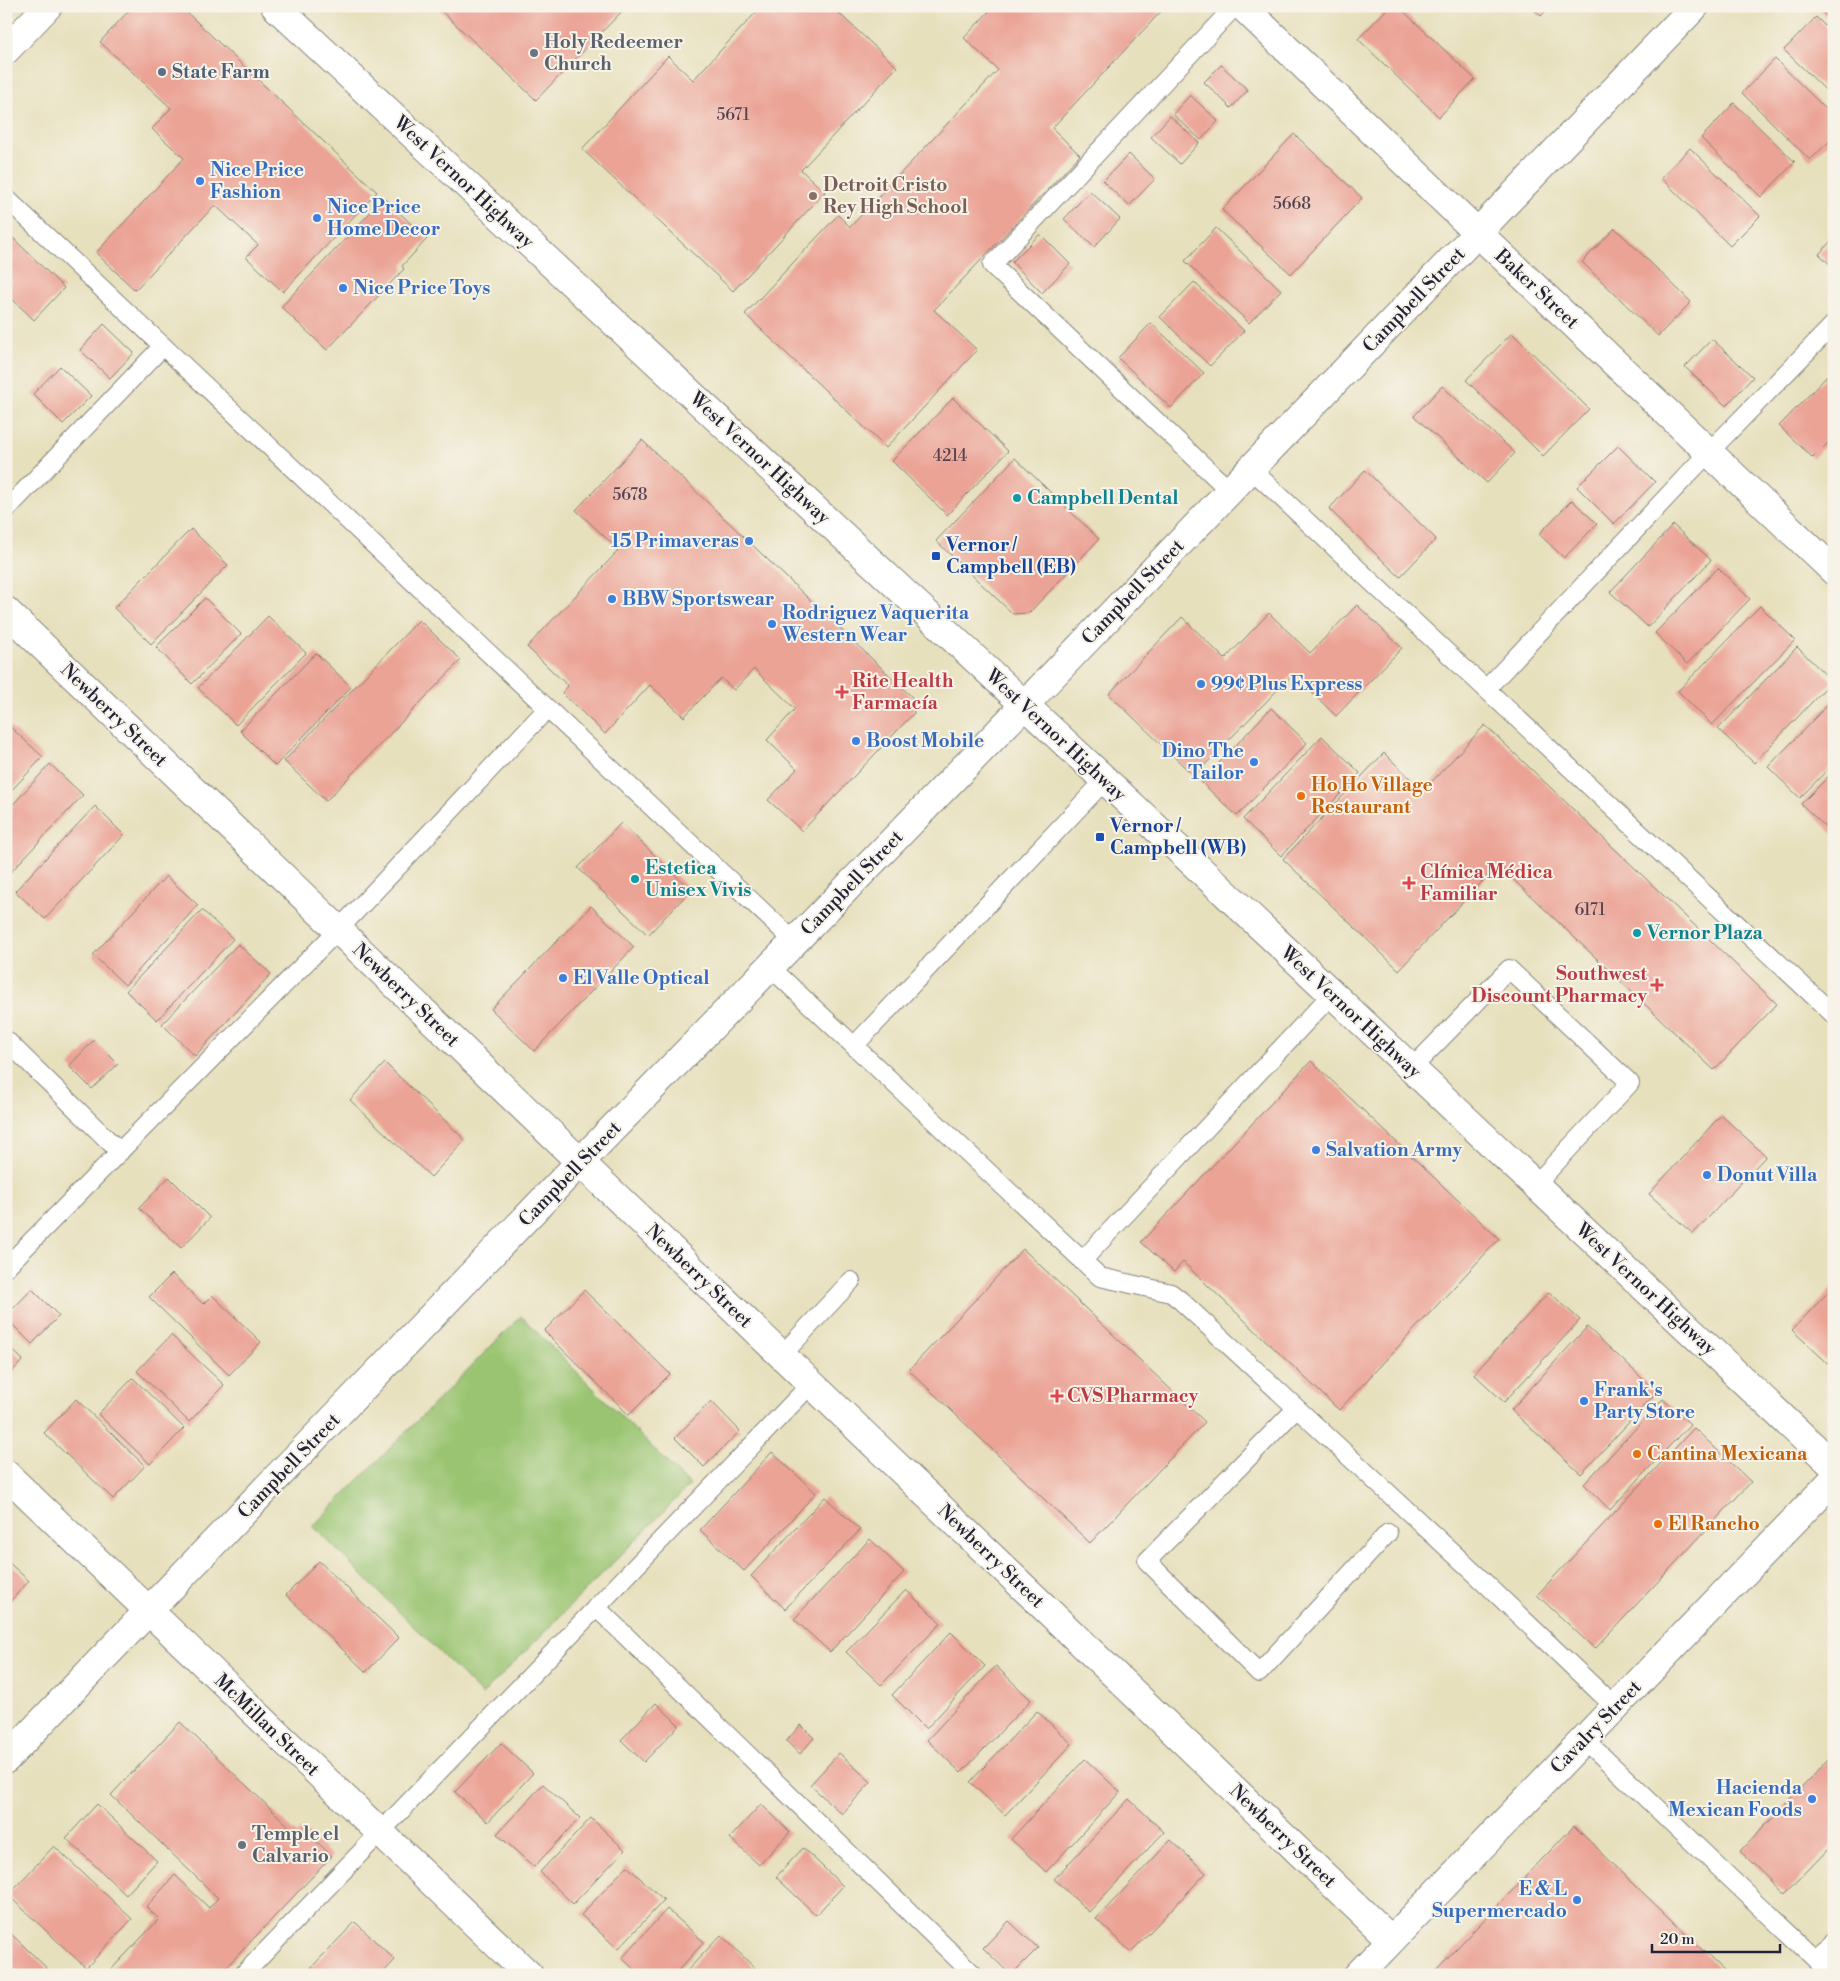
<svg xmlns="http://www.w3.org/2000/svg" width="1840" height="1981" font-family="'Libre Bodoni',serif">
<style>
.green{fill:#9ac471;stroke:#5e7356}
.building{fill:#eba395}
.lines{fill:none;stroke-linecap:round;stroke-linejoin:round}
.service-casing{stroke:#84817c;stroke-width:20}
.minor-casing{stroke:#84817c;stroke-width:30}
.tertiary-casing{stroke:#84817c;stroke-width:30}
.service{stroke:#fff;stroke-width:18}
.minor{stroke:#fff;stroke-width:28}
.tertiary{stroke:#fff;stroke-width:28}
.worship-dot{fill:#6b7280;stroke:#f7f3e8;stroke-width:2}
.service-dot{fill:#5c6f8a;stroke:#f7f3e8;stroke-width:2}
.shop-dot{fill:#3f7fe0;stroke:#f7f3e8;stroke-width:2}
.education-dot{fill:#8d6e63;stroke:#f7f3e8;stroke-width:2}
.culture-dot{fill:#0f9aa8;stroke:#f7f3e8;stroke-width:2}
.transit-dot{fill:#1a4fb4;stroke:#f7f3e8;stroke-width:2}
.health-dot{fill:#e0444e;stroke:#f7f3e8;stroke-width:2}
.food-dot{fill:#e8710a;stroke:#f7f3e8;stroke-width:2}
.labels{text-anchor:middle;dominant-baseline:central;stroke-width:4;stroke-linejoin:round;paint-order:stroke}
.number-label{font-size:16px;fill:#544252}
.worship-label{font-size:19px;font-weight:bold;fill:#5b616d;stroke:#f7f3e8;text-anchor:start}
.service-label{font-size:19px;font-weight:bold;fill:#4e5e75;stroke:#f7f3e8;text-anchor:start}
.shop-label{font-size:19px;font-weight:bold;fill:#366cbe;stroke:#f7f3e8;text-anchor:start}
.street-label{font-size:19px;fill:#22223b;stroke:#f7f3e8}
.education-label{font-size:19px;font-weight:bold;fill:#785e54;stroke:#f7f3e8;text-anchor:start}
.culture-label{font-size:19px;font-weight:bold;fill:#0d838f;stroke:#f7f3e8;text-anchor:start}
.transit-label{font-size:19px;font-weight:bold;fill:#164399;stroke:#f7f3e8;text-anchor:start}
.health-label{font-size:19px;font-weight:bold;fill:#be3a42;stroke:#f7f3e8;text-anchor:start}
.food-label{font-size:19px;font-weight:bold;fill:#c56008;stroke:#f7f3e8;text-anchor:start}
</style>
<rect width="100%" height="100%" fill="#f7f3e8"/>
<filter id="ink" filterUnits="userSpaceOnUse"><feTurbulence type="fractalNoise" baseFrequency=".02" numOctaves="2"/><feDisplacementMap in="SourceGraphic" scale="10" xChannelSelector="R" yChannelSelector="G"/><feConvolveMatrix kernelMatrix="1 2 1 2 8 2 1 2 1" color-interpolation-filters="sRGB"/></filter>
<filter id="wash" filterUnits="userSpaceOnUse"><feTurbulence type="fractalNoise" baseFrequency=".0096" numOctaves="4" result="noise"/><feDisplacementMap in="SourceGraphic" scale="20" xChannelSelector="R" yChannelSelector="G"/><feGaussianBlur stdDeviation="1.12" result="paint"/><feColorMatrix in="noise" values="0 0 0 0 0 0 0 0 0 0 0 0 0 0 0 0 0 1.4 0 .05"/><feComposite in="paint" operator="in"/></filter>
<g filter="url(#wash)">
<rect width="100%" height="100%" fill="#e7e0bd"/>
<polygon class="green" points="521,1316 690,1485 482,1695 313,1526"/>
<g id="blocks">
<g class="building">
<polygon points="133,6 180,6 377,192 283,292 246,257 258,245 215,205 135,290 96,253 184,158 152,129 171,108 100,42"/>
<polygon points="436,6 627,6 536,100"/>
<polygon points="762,6 831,6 897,67 801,170 825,192 733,291 582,149 668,56 693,80"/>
<polygon points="994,6 1166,6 1052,128 1080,155 934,310 977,350 886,448 745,314 838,215 850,227 998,70 964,38"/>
<polygon points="1390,6 1398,6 1475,79 1439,117 1358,39"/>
<polygon points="1530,6 1551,6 1541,16"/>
<polygon points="1823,6 1834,6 1834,23 1820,10"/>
<polygon points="1816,17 1834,35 1834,98 1784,50"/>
<polygon points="1775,59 1834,117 1834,137 1810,160 1742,93"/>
<polygon points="1221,65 1248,90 1231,108 1204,82"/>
<polygon points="1190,95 1218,121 1201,140 1173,114"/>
<polygon points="1734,103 1795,162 1761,197 1701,138"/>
<polygon points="1170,116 1199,143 1180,164 1151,137"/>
<polygon points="1294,134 1362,198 1291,274 1222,210"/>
<polygon points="1690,148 1760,216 1730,246 1661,178"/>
<polygon points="1129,154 1155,179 1129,206 1103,181"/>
<polygon points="1090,191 1120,219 1094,247 1064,219"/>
<polygon points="384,198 427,239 402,266 404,269 327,350 281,307"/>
<polygon points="1216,228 1281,290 1249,323 1185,261"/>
<polygon points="1615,228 1691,302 1658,336 1582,262"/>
<polygon points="6,231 64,288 34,320 6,293"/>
<polygon points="1040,234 1070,264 1042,293 1012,262"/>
<polygon points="1834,238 1834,268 1819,254"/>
<polygon points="1194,282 1244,331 1210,366 1160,317"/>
<polygon points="1151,323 1204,373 1171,408 1118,358"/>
<polygon points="104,324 134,353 110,378 80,350"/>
<polygon points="1512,333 1589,409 1543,456 1466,380"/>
<polygon points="1712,339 1753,377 1726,406 1685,367"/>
<polygon points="60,366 91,396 63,424 33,394"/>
<polygon points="1834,369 1834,437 1813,458 1779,426"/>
<polygon points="1442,386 1515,453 1487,483 1414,416"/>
<polygon points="953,398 1008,451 947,515 892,461"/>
<polygon points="642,440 912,697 914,713 802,831 768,800 797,769 767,740 795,709 754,669 734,690 721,678 684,717 650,685 605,734 562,693 568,686 527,647 619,550 576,510"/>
<polygon points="1618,446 1655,482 1614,524 1577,487"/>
<polygon points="1015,458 1099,539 1029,613 1013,614 936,541"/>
<polygon points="1365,470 1436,539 1400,577 1329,509"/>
<polygon points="1572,500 1597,524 1564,558 1539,534"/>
<polygon points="1673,525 1711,560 1648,627 1610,592"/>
<polygon points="191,529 228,565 151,644 114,608"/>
<polygon points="1718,568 1750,599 1687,664 1655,633"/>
<polygon points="205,598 241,634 192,684 156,647"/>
<polygon points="1357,605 1402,648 1336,716 1293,674 1194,776 1109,694 1182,617 1225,659 1269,613 1310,653"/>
<polygon points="1760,606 1795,640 1712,725 1678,691"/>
<polygon points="268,616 306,653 236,725 198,688"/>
<polygon points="419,620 461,660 326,801 284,761"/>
<polygon points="1797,647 1832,681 1754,763 1718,729"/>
<polygon points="316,653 351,687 275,766 240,731"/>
<polygon points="1834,698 1834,763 1800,798 1768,767"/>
<polygon points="1271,708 1307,743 1237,816 1201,782"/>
<polygon points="6,723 43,757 6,796"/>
<polygon points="1485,725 1777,1004 1714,1070 1498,865 1399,970 1283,859 1384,753 1423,791"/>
<polygon points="1322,736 1360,773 1281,856 1243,819"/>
<polygon points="50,764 83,795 7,876 6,812"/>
<polygon points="1834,771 1834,835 1801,804"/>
<polygon points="95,806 124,835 45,919 15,891"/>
<polygon points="621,823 691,890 648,935 578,868"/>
<polygon points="166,876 198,905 125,985 93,955"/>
<polygon points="591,906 634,947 534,1051 491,1009"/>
<polygon points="202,910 233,939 157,1020 126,991"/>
<polygon points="238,944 271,974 195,1056 162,1024"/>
<polygon points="94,1040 118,1064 92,1089 69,1066"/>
<polygon points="1311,1061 1499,1239 1339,1410 1183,1262 1174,1272 1141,1242"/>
<polygon points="385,1063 465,1140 431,1177 350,1100"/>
<polygon points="1721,1115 1766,1156 1693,1234 1649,1194"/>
<polygon points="169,1177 210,1218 181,1248 139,1208"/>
<polygon points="1023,1249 1205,1422 1090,1543 909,1370"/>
<polygon points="172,1274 203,1304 212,1295 261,1342 229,1375 149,1297"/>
<polygon points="1834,1286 1834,1369 1792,1330"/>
<polygon points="32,1289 59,1316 32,1344 6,1318 6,1316"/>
<polygon points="584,1290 670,1374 629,1415 544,1331"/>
<polygon points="1549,1292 1580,1320 1504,1402 1474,1374"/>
<polygon points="1587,1327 1657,1392 1581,1474 1511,1410"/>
<polygon points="171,1335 224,1385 189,1422 137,1371"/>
<polygon points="6,1344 23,1360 6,1378"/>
<polygon points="133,1378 184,1428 150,1464 98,1414"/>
<polygon points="76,1399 145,1466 113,1499 44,1433"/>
<polygon points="1663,1399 1690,1424 1610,1510 1584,1484"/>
<polygon points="711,1401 740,1431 704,1467 675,1438"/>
<polygon points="1694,1428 1751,1482 1595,1649 1537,1595"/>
<polygon points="772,1452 816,1493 744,1571 700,1530"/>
<polygon points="825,1497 860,1530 785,1609 751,1576"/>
<polygon points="870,1539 904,1572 830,1652 794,1619"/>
<polygon points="6,1560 29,1581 6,1606"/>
<polygon points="319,1561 399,1638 366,1672 286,1595"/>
<polygon points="906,1590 941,1623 881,1685 846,1652"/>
<polygon points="951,1632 985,1666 926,1729 892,1695"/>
<polygon points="996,1666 1031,1700 961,1773 927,1740"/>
<polygon points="656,1703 679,1725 644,1762 621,1740"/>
<polygon points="1037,1711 1072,1744 1005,1815 970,1782"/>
<polygon points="180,1722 297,1834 302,1828 332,1856 219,1975 106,1975 159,1919 146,1907 175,1875 209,1908 218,1898 111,1795"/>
<polygon points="801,1725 814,1738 800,1754 786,1741"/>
<polygon points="501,1743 533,1773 488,1822 455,1792"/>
<polygon points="839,1753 871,1782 842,1814 810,1785"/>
<polygon points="1834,1754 1834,1843 1785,1894 1741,1851"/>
<polygon points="1085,1759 1120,1792 1046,1872 1011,1839"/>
<polygon points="543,1784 580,1818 534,1867 497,1834"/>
<polygon points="1129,1799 1164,1832 1089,1912 1054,1879"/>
<polygon points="97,1804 157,1861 126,1895 66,1838"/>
<polygon points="761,1804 790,1832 759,1865 730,1838"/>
<polygon points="591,1818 625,1850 573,1904 540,1872"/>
<polygon points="1574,1826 1728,1975 1431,1975"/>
<polygon points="1171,1840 1206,1873 1131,1952 1096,1919"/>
<polygon points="54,1846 132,1919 86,1968 8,1895"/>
<polygon points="803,1848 843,1886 816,1915 776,1877"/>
<polygon points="627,1866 664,1900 618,1949 581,1915"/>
<polygon points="667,1909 704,1942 674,1975 640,1975 622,1958"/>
<polygon points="1009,1921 1038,1948 1011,1975 983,1948"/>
<polygon points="355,1922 395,1960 381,1975 304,1975"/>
<polygon points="6,1929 54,1975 6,1975"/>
<polygon points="721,1935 758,1971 754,1975 683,1975"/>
</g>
</g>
</g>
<g filter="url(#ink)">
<use href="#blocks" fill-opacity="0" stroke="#84817c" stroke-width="1"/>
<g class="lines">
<g class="service-casing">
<g id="service">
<polyline points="6,198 795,942"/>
<polyline points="1251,469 1834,1015"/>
<polyline points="1230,491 992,265 1235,6"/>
<polyline points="6,510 163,346"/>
<polyline points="1486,689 1709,452 1834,324"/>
<polyline points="770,967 1100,1277 1171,1293 1180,1300 1481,1579 1615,1707"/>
<polyline points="6,1040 120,1152"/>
<polyline points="854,1046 1105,780"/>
<polyline points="1411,1069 1509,969 1630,1083 1535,1185"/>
<polyline points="1082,1261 1332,994"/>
<polyline points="6,1267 338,930 547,709"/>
<polyline points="781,1356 851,1281"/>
<polyline points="1296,1409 1147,1561 1259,1673 1388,1533"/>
<polyline points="596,1607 974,1975"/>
<polyline points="1584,1739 1832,1975"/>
<polyline points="1814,1957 1834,1940"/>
<polyline points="243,1975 811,1384"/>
</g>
</g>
<g class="minor-casing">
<g id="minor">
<polyline points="1242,6 1478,233 1834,571"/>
<polyline points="6,611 1391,1940"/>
<polyline points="6,1474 529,1975"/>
<polyline points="6,1759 580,1162 985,746 1695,6"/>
<polyline points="1358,1975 1834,1479"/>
</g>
</g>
<g class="tertiary-casing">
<g id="tertiary">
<polyline points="275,6 1105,780 1834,1466"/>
<polyline points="6,50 48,6"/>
</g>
</g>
<use href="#service" class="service"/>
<use href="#minor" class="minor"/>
<use href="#tertiary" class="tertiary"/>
</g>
</g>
<g class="worship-dot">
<circle cx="534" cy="53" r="5"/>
<circle cx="242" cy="1845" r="5"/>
</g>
<circle class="service-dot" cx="162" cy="72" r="5"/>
<g class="shop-dot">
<circle cx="200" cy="181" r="5"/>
<circle cx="317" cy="218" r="5"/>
<circle cx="343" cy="288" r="5"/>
<circle cx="749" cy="541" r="5"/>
<circle cx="612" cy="599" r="5"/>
<circle cx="772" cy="624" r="5"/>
<circle cx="1201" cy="684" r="5"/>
<circle cx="856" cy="741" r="5"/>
<circle cx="1254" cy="762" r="5"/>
<circle cx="563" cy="978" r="5"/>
<circle cx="1316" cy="1150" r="5"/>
<circle cx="1707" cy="1175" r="5"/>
<circle cx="1584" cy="1401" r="5"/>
<circle cx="1812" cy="1799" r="5"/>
<circle cx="1577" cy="1900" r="5"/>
</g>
<circle class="education-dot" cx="813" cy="196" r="5"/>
<g class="culture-dot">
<circle cx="1017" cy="498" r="5"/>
<circle cx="635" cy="879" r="5"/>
<circle cx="1637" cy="933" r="5"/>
</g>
<g class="transit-dot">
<rect x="931" y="551" width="10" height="10" rx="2.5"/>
<rect x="1095" y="832" width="10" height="10" rx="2.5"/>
</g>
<g class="health-dot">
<path d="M839.5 684.5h5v5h5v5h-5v5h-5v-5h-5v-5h5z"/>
<path d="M1406.5 875.5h5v5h5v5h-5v5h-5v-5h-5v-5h5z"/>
<path d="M1654.5 977.5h5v5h5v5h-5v5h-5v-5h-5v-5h5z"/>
<path d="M1054.5 1388.5h5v5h5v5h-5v5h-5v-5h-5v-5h5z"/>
</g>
<g class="food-dot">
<circle cx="1301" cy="796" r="5"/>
<circle cx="1637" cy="1454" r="5"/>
<circle cx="1658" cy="1524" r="5"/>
</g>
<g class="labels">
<g class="number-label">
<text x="733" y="115">5671</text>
<text x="1292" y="204">5668</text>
<text x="950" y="456">4214</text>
<text x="630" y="495">5678</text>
<text x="1590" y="910">6171</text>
</g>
<g class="worship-label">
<text x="544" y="42">Holy Redeemer<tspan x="544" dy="22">Church</tspan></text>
<text x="252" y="1834">Temple el<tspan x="252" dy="22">Calvario</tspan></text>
</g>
<g class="service-label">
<text x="172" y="72">State Farm</text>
</g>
<g class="shop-label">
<text x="210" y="170">Nice Price<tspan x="210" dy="22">Fashion</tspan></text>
<text x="327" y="207">Nice Price<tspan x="327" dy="22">Home Decor</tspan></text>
<text x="353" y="288">Nice Price Toys</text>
<text x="739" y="541" text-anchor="end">15 Primaveras</text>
<text x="622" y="599">BBW Sportswear</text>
<text x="782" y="613">Rodriguez Vaquerita<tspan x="782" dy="22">Western Wear</tspan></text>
<text x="1211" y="684">99¢ Plus Express</text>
<text x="866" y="741">Boost Mobile</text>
<text x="1244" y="751" text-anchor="end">Dino The<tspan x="1244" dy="22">Tailor</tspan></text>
<text x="573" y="978">El Valle Optical</text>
<text x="1326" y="1150">Salvation Army</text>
<text x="1717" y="1175">Donut Villa</text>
<text x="1594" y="1390">Frank's<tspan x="1594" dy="22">Party Store</tspan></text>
<text x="1802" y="1788" text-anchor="end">Hacienda<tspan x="1802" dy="22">Mexican Foods</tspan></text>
<text x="1567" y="1889" text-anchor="end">E &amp; L<tspan x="1567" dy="22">Supermercado</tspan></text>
</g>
<g class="street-label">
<text transform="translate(464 182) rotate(43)">West Vernor Highway</text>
<text transform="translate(1537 289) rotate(43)">Baker Street</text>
<text transform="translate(1414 300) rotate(-46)">Campbell Street</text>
<text transform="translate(760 458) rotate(43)">West Vernor Highway</text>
<text transform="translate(1133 592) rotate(-46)">Campbell Street</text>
<text transform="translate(114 715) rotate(44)">Newberry Street</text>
<text transform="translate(1056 735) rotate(43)">West Vernor Highway</text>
<text transform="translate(852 883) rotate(-46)">Campbell Street</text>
<text transform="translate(406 995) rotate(44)">Newberry Street</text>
<text transform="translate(1351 1012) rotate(43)">West Vernor Highway</text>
<text transform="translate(570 1174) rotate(-46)">Campbell Street</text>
<text transform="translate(699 1276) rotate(44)">Newberry Street</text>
<text transform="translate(1646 1289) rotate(43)">West Vernor Highway</text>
<text transform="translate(289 1466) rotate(-46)">Campbell Street</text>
<text transform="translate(991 1556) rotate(44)">Newberry Street</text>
<text transform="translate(267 1725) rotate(44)">McMillan Street</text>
<text transform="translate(1596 1727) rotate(-46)">Cavalry Street</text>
<text transform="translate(1283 1836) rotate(44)">Newberry Street</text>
</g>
<g class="education-label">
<text x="823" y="185">Detroit Cristo<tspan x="823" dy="22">Rey High School</tspan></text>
</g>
<g class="culture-label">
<text x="1027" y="498">Campbell Dental</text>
<text x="645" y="868">Estetica<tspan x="645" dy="22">Unisex Vivis</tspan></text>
<text x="1647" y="933">Vernor Plaza</text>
</g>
<g class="transit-label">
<text x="946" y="545">Vernor /<tspan x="946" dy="22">Campbell (EB)</tspan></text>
<text x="1110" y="826">Vernor /<tspan x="1110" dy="22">Campbell (WB)</tspan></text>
</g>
<g class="health-label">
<text x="852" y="681">Rite Health<tspan x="852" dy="22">Farmacía</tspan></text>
<text x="1420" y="872">Clínica Médica<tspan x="1420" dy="22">Familiar</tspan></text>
<text x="1647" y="974" text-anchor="end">Southwest<tspan x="1647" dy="22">Discount Pharmacy</tspan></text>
<text x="1067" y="1396">CVS Pharmacy</text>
</g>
<g class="food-label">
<text x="1311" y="785">Ho Ho Village<tspan x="1311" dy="22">Restaurant</tspan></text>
<text x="1647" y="1454">Cantina Mexicana</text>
<text x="1668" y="1524">El Rancho</text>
</g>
</g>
<rect width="1840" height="1981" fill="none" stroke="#f7f3e8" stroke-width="25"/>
<path d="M1652 1944v8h128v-8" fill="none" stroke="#22223b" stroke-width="2.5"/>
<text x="1660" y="1944" font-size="15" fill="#22223b" stroke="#f7f3e8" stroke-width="4" paint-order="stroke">20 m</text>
</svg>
